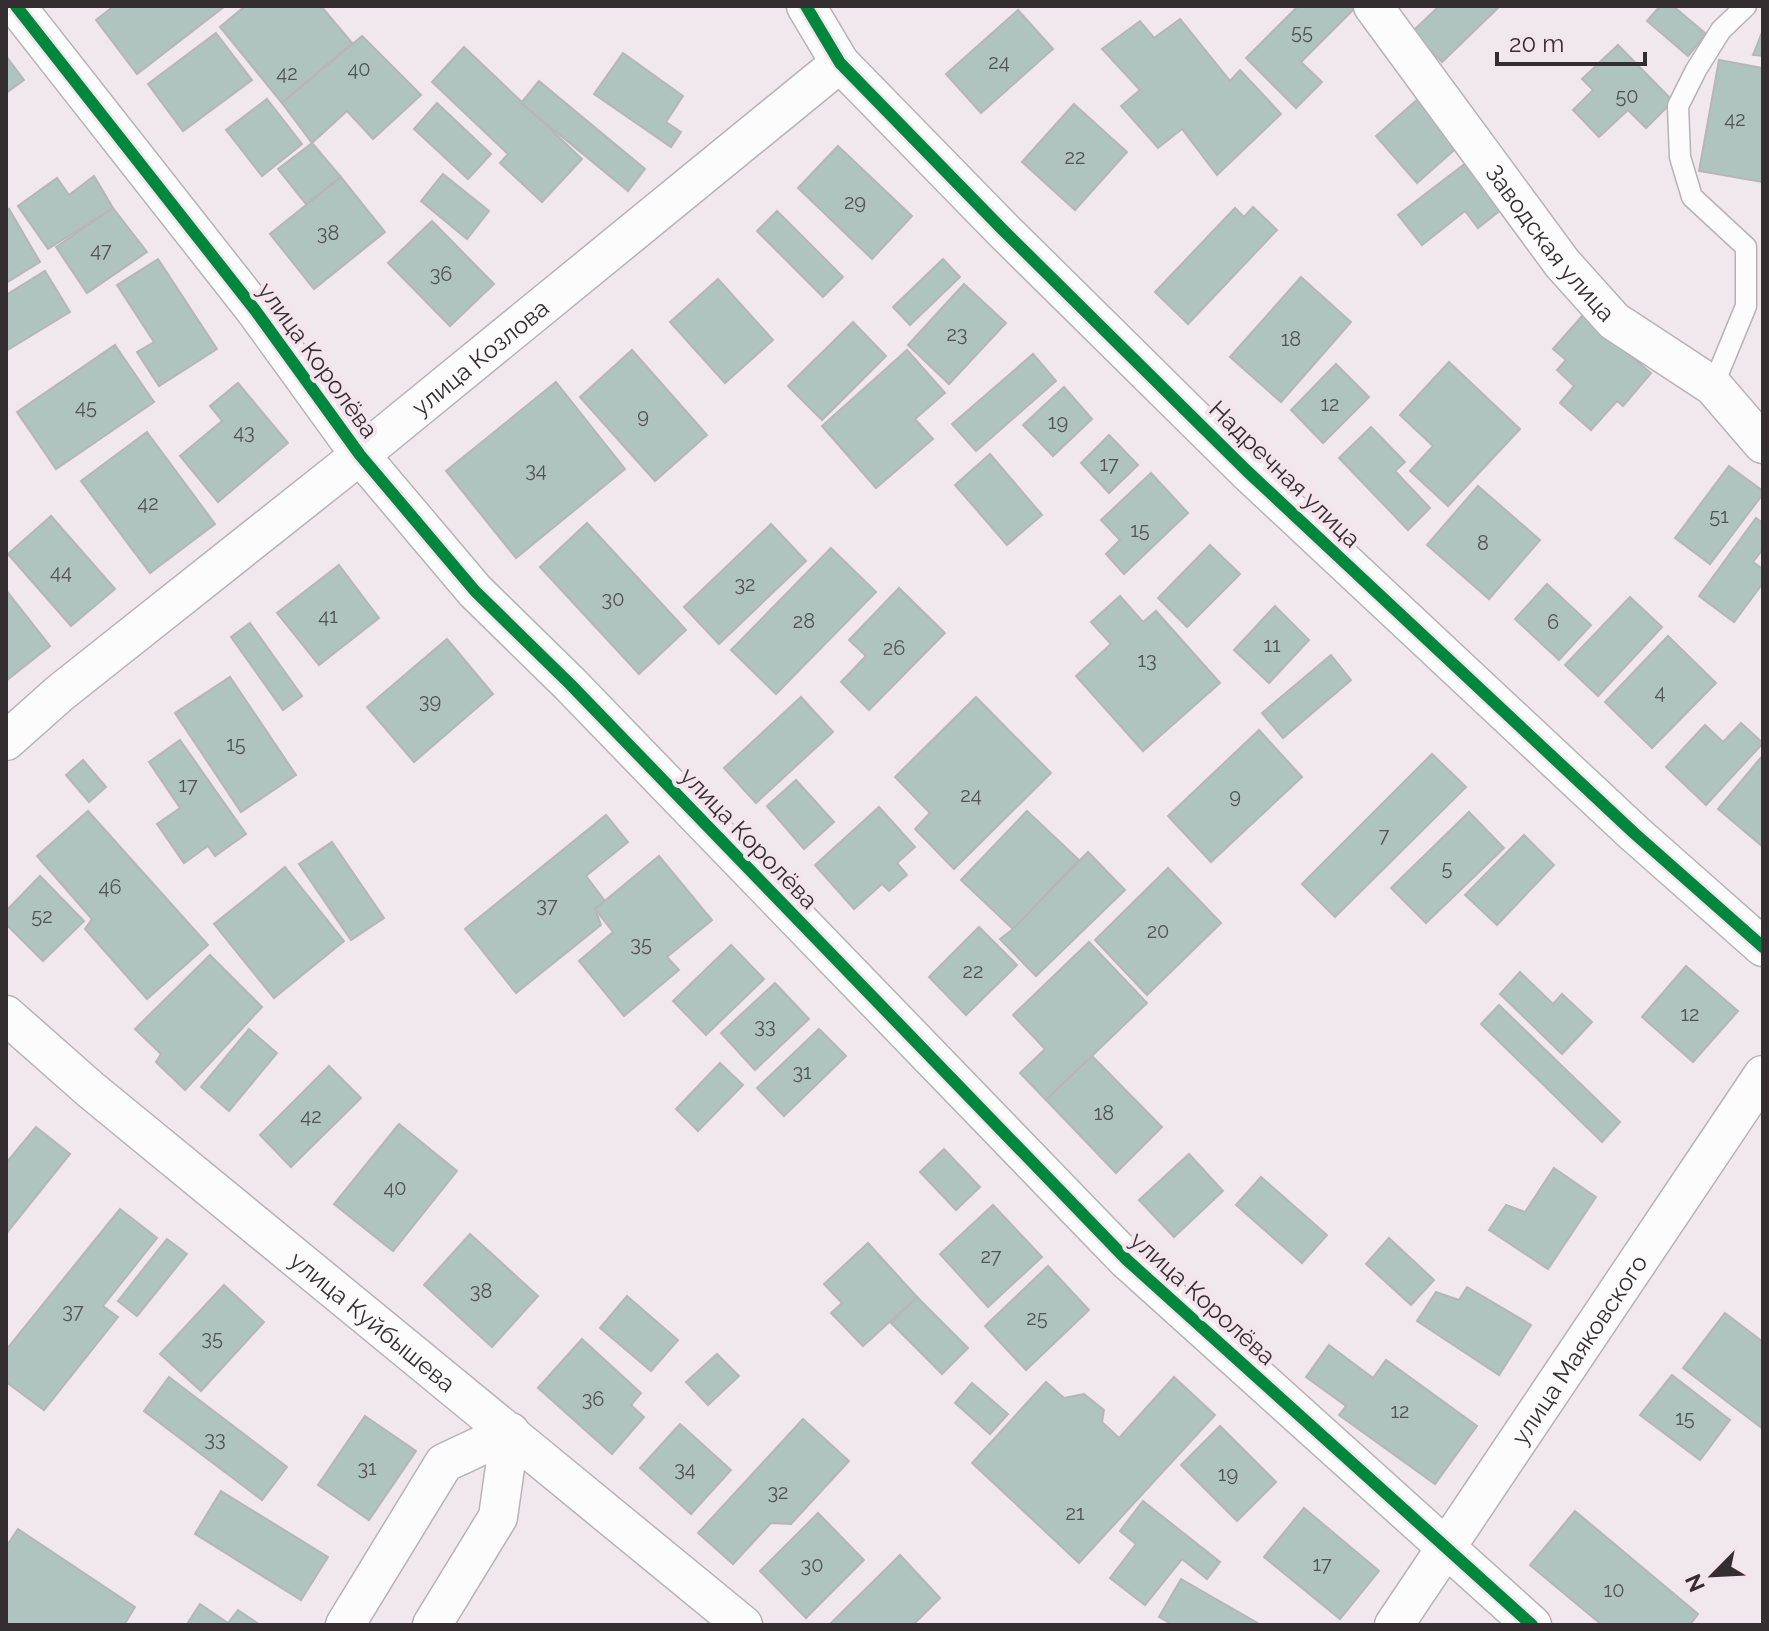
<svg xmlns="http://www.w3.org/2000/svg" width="1769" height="1631" font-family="Raleway,sans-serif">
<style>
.building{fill:#afc3bf;stroke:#b7b6b7;stroke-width:2}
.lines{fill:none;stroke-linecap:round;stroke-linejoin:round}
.lane-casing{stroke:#b8b2b5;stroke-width:23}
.street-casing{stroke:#b8b2b5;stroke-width:41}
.lane{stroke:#fdfcfc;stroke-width:20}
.street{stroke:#fdfcfc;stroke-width:38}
.cycleway-casing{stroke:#f4e4ec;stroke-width:17}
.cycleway{stroke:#00873e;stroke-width:12}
.labels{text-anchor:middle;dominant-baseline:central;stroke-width:8;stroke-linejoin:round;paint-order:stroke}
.number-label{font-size:20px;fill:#535354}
.street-label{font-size:24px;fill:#342e31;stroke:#f4e4ec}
</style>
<rect width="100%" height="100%" fill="#f0e8ec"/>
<g class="building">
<polygon points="114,6 225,6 137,74 96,20"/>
<polygon points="245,6 321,6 352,43 282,103 220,27"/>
<polygon points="1298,6 1357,6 1301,62 1322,82 1296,108 1246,58"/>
<polygon points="1439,6 1500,6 1442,62 1412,32"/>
<polygon points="1660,6 1673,6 1706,34 1688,56 1647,21"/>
<polygon points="1018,10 1053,49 981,113 946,74"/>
<polygon points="1180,19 1230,81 1240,70 1281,114 1217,175 1182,129 1158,148 1121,106 1140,90 1102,49 1140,21 1154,38"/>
<polygon points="1763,30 1763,56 1753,55"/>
<polygon points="216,33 252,80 183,131 148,84"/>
<polygon points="362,36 421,95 373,139 347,111 312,143 282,103"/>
<polygon points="1618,45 1673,101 1646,128 1628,110 1599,137 1573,110 1593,90 1582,79"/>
<polygon points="464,47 582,159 542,202 500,163 508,154 432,82"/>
<polygon points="623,53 683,96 666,122 681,132 671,147 594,94"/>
<polygon points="6,56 24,80 6,93"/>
<polygon points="1719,60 1763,68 1763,182 1699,171"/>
<polygon points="539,81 645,169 628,191 521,103"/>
<polygon points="1419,98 1460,145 1417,183 1376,136"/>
<polygon points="267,99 302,144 262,176 226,130"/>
<polygon points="437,103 491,154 468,179 414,129"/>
<polygon points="1074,104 1127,152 1075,210 1022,162"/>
<polygon points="312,143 341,177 306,204 278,169"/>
<polygon points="838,146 912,216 872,259 798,188"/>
<polygon points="1466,163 1502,209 1478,228 1465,211 1422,245 1398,215"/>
<polygon points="443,174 489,211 467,239 421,201"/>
<polygon points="94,176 113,208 48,249 18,206 57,178 69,195"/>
<polygon points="341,177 385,232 314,289 270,234"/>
<polygon points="1253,207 1277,230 1188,324 1155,292 1235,208 1244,217"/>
<polygon points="113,208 147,252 87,293 56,247"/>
<polygon points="9,209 40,262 6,283 6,211"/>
<polygon points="777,211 843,277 823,297 757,231"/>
<polygon points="432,221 494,284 450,326 388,263"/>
<polygon points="158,259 217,349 159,386 137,352 154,342 117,285"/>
<polygon points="943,259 960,277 910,325 893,307"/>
<polygon points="45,271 70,312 6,351 6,295"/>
<polygon points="1301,277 1351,322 1281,402 1230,357"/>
<polygon points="718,279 773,340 725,383 670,322"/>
<polygon points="964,284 1006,323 949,384 908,345"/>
<polygon points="1583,315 1651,373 1623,406 1617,401 1591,430 1560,403 1574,386 1557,370 1566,360 1553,349"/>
<polygon points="853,322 886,356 822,420 788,386"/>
<polygon points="115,345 154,402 56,469 17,412"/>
<polygon points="632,350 707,435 655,481 580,397"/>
<polygon points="907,350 945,393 915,419 933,439 876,488 822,426"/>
<polygon points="1033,354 1056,381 976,451 952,424"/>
<polygon points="1449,362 1520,429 1448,506 1410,471 1433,446 1400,415"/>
<polygon points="1336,364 1369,397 1323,443 1291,410"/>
<polygon points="556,382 625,469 516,558 446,471"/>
<polygon points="238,383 288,443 218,502 180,456 222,421 210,406"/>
<polygon points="1064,387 1092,419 1053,456 1023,425"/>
<polygon points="1371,427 1405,462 1395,471 1430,508 1408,530 1339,458"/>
<polygon points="147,432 215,524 150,573 81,481"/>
<polygon points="1109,435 1138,465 1109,493 1081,463"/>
<polygon points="990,454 1042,515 1007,545 955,485"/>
<polygon points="1729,466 1763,491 1763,494 1710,564 1675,538"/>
<polygon points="1151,473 1188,513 1124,574 1106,554 1120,540 1101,520"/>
<polygon points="1478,486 1540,540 1489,599 1427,545"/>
<polygon points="51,516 115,589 71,626 8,554"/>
<polygon points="1756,518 1763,523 1763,549 1753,562 1763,569 1763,583 1734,622 1699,596"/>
<polygon points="587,523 686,630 639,674 540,567"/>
<polygon points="771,524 806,561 719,644 684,607"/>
<polygon points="1210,545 1240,574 1187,627 1158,598"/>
<polygon points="831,548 876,592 776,694 731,650"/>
<polygon points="339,565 379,618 319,665 277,613"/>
<polygon points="1547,584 1591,625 1559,660 1515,619"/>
<polygon points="899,588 945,633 869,710 841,682 866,656 849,640"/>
<polygon points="6,590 50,646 6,681"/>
<polygon points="1120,596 1143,622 1156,611 1220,683 1143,751 1076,676 1111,644 1091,622"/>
<polygon points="1630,597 1662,627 1598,696 1565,665"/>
<polygon points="1275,606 1309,640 1269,683 1234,650"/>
<polygon points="250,623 302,696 283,710 231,637"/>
<polygon points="1668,636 1716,683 1652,748 1605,702"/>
<polygon points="447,639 493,694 414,762 367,707"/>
<polygon points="1331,655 1351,680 1283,738 1262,713"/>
<polygon points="230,677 296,775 241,812 175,713"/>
<polygon points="801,697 833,732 756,803 724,768"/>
<polygon points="976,697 1051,773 954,869 915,829 930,813 895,777"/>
<polygon points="1741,723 1763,743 1706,805 1666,767 1705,725 1723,742"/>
<polygon points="1259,730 1302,777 1211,862 1168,816"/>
<polygon points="180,740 246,834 215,856 208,846 184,863 157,824 180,808 149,762"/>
<polygon points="1432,754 1466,787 1335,917 1302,884"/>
<polygon points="1763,755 1763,847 1718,809"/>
<polygon points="83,760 106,787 89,802 66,775"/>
<polygon points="796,780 834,822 804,849 767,806"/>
<polygon points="879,807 915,847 897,863 907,875 889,891 882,884 854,909 815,865"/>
<polygon points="88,811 208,945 147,999 85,929 92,919 37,856"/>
<polygon points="1027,811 1079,860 1013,929 961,880"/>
<polygon points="1469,812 1504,848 1426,923 1391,888"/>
<polygon points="606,815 628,842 586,876 605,901 595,909 601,925 516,993 465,929"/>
<polygon points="1524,835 1554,865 1497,925 1465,895"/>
<polygon points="332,842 384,918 351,940 299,864"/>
<polygon points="1088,852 1125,890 1036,976 1000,939 1013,929"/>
<polygon points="659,856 712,920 667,957 679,970 624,1016 579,961 613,932 595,909"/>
<polygon points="285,867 344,941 274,998 214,924"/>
<polygon points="1168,868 1221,923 1147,995 1095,940"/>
<polygon points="40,876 84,921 43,961 6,924 6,911"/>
<polygon points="979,927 1017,965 966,1015 929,977"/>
<polygon points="1089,942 1147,1003 1046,1100 1020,1073 1045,1049 1013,1015"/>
<polygon points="731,945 764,979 706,1035 673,1001"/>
<polygon points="210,955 262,1007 185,1090 156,1062 161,1054 135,1029"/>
<polygon points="1686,966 1738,1011 1693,1062 1642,1017"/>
<polygon points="1520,972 1553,1004 1562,994 1592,1022 1562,1054 1500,994"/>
<polygon points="775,983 809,1019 755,1070 721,1033"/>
<polygon points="1499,1005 1620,1122 1602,1142 1481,1024"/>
<polygon points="249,1029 277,1053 229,1111 201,1087"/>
<polygon points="819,1029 846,1056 784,1116 757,1088"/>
<polygon points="1092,1056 1162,1127 1116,1173 1046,1100"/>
<polygon points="720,1063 743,1085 698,1131 676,1109"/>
<polygon points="329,1066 361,1098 291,1167 260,1135"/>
<polygon points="399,1124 457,1171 393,1251 334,1204"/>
<polygon points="36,1127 70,1154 6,1234 6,1163"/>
<polygon points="944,1149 980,1187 956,1210 920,1172"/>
<polygon points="1189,1154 1223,1191 1174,1237 1139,1200"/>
<polygon points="1554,1168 1596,1197 1548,1269 1489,1230 1506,1205 1525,1212"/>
<polygon points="1261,1177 1327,1235 1302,1263 1236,1205"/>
<polygon points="993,1205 1042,1257 988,1307 940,1254"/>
<polygon points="120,1209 157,1238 103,1306 118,1317 44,1410 6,1382 6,1350"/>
<polygon points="470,1234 538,1296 492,1347 424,1285"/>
<polygon points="1389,1238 1434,1280 1411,1305 1366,1264"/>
<polygon points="167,1239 187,1254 137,1316 118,1301"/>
<polygon points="868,1243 917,1297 863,1346 831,1313 842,1303 824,1284"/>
<polygon points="1048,1266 1089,1310 1026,1370 985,1326"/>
<polygon points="224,1285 264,1322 201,1391 160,1354"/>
<polygon points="1467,1287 1531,1325 1499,1375 1417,1321 1436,1292 1459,1300"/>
<polygon points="627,1296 678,1340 651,1371 600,1328"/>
<polygon points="917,1297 968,1348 942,1374 891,1323"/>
<polygon points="1725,1313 1763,1342 1763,1429 1683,1368"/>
<polygon points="582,1339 641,1393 631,1405 644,1417 612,1454 538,1388"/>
<polygon points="1329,1345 1373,1378 1386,1360 1477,1426 1435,1484 1339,1415 1346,1406 1306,1377"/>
<polygon points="717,1354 739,1376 708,1405 686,1382"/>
<polygon points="1672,1375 1730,1420 1700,1460 1640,1415"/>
<polygon points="169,1377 287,1467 262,1500 144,1411"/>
<polygon points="1174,1377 1215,1415 1079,1563 972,1463 1046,1382 1064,1398 1084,1394 1104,1410 1102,1422 1119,1438"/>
<polygon points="972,1383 1008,1414 990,1434 955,1403"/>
<polygon points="365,1416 416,1451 369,1520 318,1485"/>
<polygon points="803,1419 849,1461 791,1524 771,1523 733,1564 698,1533"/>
<polygon points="680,1424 731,1470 691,1514 640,1468"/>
<polygon points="1220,1426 1276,1482 1237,1521 1181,1465"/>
<polygon points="221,1491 328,1557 301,1600 195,1534"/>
<polygon points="1143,1501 1220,1562 1207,1579 1182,1559 1145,1605 1110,1578 1136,1544 1120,1531"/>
<polygon points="1304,1508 1379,1571 1340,1619 1264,1557"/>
<polygon points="1575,1511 1698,1614 1690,1625 1602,1625 1530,1565"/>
<polygon points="818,1513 864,1560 806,1618 760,1571"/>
<polygon points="18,1529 135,1607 124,1625 6,1625 6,1547"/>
<polygon points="900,1555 940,1598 913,1625 829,1625"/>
<polygon points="1181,1579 1261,1625 1173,1625 1159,1617"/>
<polygon points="200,1604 228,1623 238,1610 260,1625 188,1625 187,1624"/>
</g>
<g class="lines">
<g class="lane-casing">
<polyline id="lane" points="1713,386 1746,306 1746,247 1692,197 1680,157 1678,106 1696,70 1721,30 1746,6"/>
</g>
<g class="street-casing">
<g id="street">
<polyline points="16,6 255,310 360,455 475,591 570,684 1127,1260 1532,1625"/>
<polyline points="806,6 840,63 1003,230 1247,471 1634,833 1763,947"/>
<path id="s1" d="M1373,6L1562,263L1614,321L1713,386L1763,444"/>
<path id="s2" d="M6,741L60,693L360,455L840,63"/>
<path id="s3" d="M6,1015L91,1090L743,1625"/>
<polyline points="345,1625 444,1463 510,1432"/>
<polyline points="432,1625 498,1517 510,1432"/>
<path id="s4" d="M1394,1625L1763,1075"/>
</g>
</g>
<use href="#lane" class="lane"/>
<use href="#street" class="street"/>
<g class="cycleway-casing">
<g id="cycleway">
<polyline points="16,6 255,310 360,455 475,591 570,684 1127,1260 1532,1625"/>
<polyline points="806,6 840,63 1003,230 1247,471 1634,833 1763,947"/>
</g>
</g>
<use href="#cycleway" class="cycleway"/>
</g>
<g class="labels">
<g class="number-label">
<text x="1302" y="32">55</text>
<text x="999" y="62">24</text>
<text x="359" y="69">40</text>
<text x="287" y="73">42</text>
<text x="1627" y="96">50</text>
<text x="1735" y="119">42</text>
<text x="1075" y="157">22</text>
<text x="855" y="202">29</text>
<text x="328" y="233">38</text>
<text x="101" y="250">47</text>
<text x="441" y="274">36</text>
<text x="957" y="334">23</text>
<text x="1291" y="339">18</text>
<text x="1330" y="404">12</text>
<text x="86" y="407">45</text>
<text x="643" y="416">9</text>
<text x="1058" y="422">19</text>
<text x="244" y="432">43</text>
<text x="1109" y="464">17</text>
<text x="536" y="470">34</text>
<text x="148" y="503">42</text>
<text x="1719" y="516">51</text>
<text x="1140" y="530">15</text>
<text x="1483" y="543">8</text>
<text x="61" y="572">44</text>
<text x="745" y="584">32</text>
<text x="613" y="599">30</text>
<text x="328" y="616">41</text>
<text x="804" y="621">28</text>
<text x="1553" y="622">6</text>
<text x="1272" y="645">11</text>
<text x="894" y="648">26</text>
<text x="1147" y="660">13</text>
<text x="1660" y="692">4</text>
<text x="430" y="701">39</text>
<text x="236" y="744">15</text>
<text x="188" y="785">17</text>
<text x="971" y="795">24</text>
<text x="1235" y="796">9</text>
<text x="1384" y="835">7</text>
<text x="1447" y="868">5</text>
<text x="110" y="887">46</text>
<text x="547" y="905">37</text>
<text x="42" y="916">52</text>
<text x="1158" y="931">20</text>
<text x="641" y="944">35</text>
<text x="973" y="971">22</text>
<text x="1690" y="1014">12</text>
<text x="765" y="1026">33</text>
<text x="802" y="1072">31</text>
<text x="1104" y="1113">18</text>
<text x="311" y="1116">42</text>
<text x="395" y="1188">40</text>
<text x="991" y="1256">27</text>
<text x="481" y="1291">38</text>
<text x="73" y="1311">37</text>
<text x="1037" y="1318">25</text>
<text x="212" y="1338">35</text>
<text x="593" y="1399">36</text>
<text x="1400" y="1411">12</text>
<text x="1685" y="1418">15</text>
<text x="215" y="1439">33</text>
<text x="367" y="1468">31</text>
<text x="685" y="1469">34</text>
<text x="1228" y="1474">19</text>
<text x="778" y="1492">32</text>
<text x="1075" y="1513">21</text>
<text x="1322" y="1564">17</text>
<text x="812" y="1565">30</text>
<text x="1614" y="1590">10</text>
</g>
<g class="street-label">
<text stroke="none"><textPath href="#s1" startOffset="296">Заводская улица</textPath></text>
<text stroke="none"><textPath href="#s2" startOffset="610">улица Козлова</textPath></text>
<text transform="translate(318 360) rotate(54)">улица Королёва</text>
<text transform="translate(1285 474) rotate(44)">Надречная улица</text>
<text transform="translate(749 838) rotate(46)">улица Королёва</text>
<text transform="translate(1203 1298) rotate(42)">улица Королёва</text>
<text stroke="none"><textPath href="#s3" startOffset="478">улица Куйбышева</textPath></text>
<text stroke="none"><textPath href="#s4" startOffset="332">улица Маяковского</textPath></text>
</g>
</g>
<rect width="1769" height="1631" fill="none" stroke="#342e31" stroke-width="16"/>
<g transform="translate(1713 1575) rotate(246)" stroke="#f4e4ec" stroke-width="6" paint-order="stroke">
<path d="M0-6L14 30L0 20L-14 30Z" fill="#342e31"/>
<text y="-12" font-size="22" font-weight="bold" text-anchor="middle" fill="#342e31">N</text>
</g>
<path d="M1497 52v12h148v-12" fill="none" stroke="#342e31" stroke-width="4"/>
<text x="1509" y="52" font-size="24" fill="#342e31" stroke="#f4e4ec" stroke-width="6" paint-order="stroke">20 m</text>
</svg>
